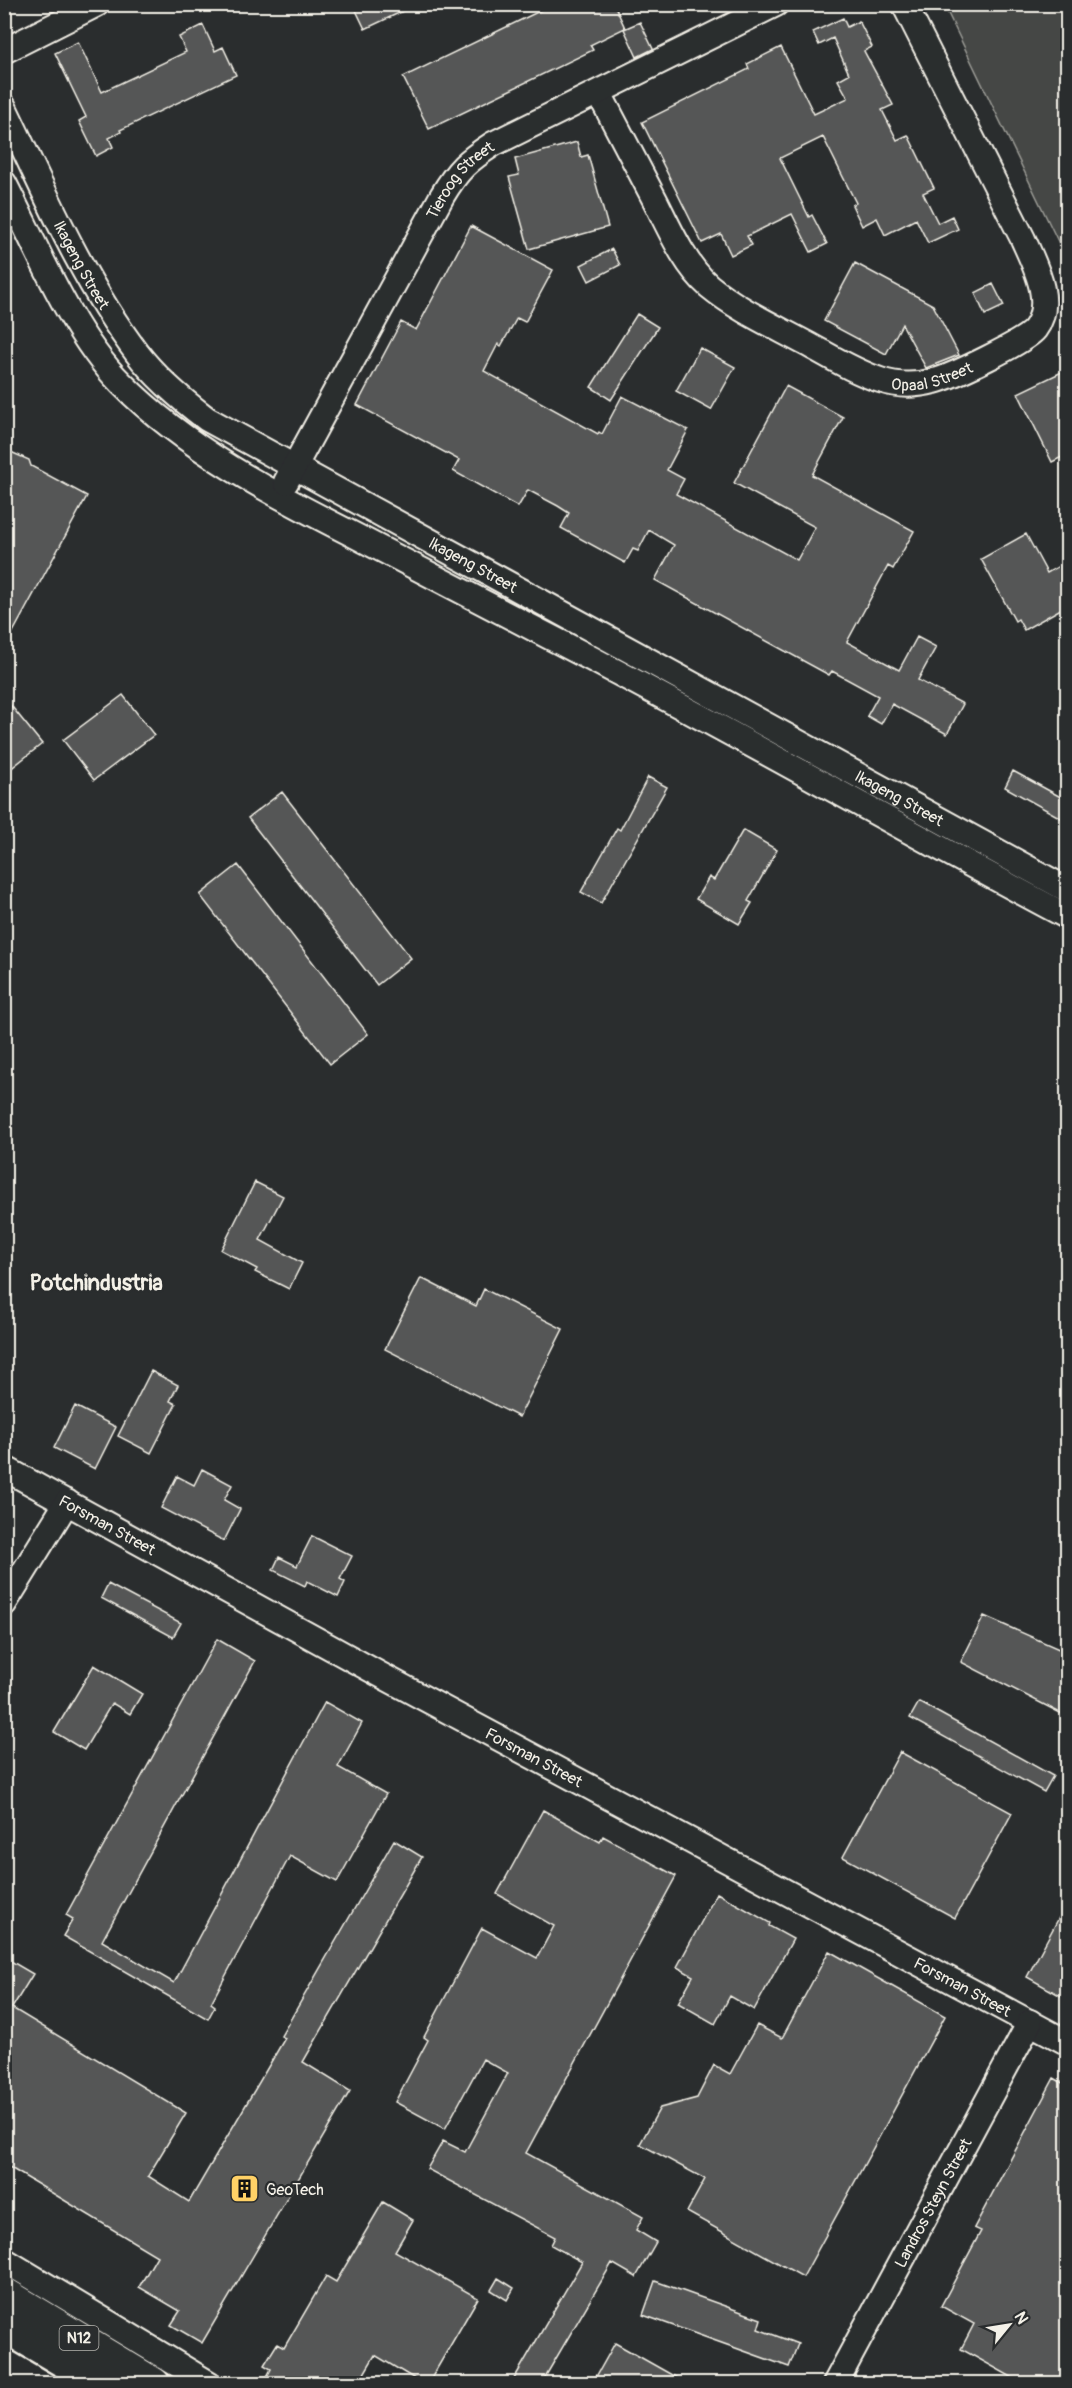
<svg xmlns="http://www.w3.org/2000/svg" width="1072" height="2388" font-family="Pangolin,sans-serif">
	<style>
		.green { fill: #444645; stroke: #9c9c96; stroke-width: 1.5 }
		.building { fill: #555756; stroke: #f4f1e8; stroke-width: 1.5 }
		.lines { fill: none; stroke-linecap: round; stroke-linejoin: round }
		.minor-casing { stroke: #f4f1e8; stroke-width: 28 }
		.highway-casing { stroke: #f4f1e8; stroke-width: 38 }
		.minor { stroke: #2a2d2e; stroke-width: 24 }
		.highway { stroke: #2a2d2e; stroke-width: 33 }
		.labels { text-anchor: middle; stroke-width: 4.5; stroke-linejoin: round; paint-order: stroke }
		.shield { fill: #2a2d2e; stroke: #b7b6b0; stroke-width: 1.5 }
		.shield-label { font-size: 15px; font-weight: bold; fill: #f4f1e8 }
		.street-label { font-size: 16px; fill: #f4f1e8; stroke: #2a2d2e }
		.poi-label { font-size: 16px; fill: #f4f1e8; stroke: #2a2d2e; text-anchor: start }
		.district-label { font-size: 22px; font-weight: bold; fill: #f4f1e8; stroke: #2a2d2e }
	</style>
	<rect width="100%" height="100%" fill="#2a2d2e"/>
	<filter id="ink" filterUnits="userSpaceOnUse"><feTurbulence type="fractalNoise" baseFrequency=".0167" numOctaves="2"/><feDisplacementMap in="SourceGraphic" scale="12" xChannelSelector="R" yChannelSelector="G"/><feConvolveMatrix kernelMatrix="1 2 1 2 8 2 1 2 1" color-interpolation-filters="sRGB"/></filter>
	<g filter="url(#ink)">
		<!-- green -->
		<path class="green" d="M944 5H1067V260Z"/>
		<!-- building -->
		<path class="building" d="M353 4H418L365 29Z
			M554 4H614L625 28 590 45 593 50 429 129 403 77Z
			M843 18 847 27 859 21 872 47 864 51 893 105 882 110 897 140 908 135 934 188 923 193 938 223 952 216 958 229 928 243 916 219 885 235 877 218 862 226 852 205 856 203 823 137 780 158 809 217 812 215 827 244 811 252 792 214 747 236 752 245 731 255 721 234 702 243 642 122 749 69 747 64 781 47 814 114 848 98 838 80 849 74 833 38 819 45 813 32Z
			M640 22 653 49 637 57 624 29Z
			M203 25 215 51 223 47 236 75 120 130 121 132 109 138 113 147 96 156 79 121 86 117 55 53 78 42 102 92 186 52 179 37Z
			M577 142 581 157 588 155 608 227 529 249 509 177 519 175 515 159Z
			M471 226 553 270 525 322 517 318 501 346 498 344 484 371 598 434 599 432 602 434 622 396 688 430 667 470 684 479 676 494 797 560 815 527 734 483 786 386 843 417 812 475 914 531 893 569 888 566 847 642 899 670 917 637 936 647 918 680 963 704 947 734 892 704 881 724 867 716 878 696 832 671 829 675 655 580 674 545 649 530 638 551 633 549 625 563 561 528 569 513 558 506 528 490 518 507 453 471 459 460 357 405 401 322 416 330Z
			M612 249 620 265 589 281 581 265Z
			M855 263 933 305 959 355 926 368 902 324 886 354 824 321Z
			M993 284 1004 306 985 315 975 293Z
			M637 314 658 327 611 400 591 387Z
			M700 348 735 367 711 410 676 391Z
			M1068 369V454L1052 462 1018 393Z
			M4 449 29 460 31 466 87 496 12 634 4 619Z
			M1026 534 1047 573 1068 561V605L1024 630 1018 619 1015 621 981 559Z
			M123 695 154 735 94 780 63 740Z
			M4 697 42 744 4 774Z
			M1013 771 1068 801V822L1005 787Z
			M648 777 667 787 601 903 581 892 617 828 620 830Z
			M282 792 411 958 377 985 248 818Z
			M743 830 777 850 748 901 752 903 739 924 696 899 709 877 714 880Z
			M238 865 368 1034 330 1064 200 895Z
			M255 1182 283 1196 260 1240 302 1263 289 1289 255 1272 257 1269 221 1250Z
			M421 1278 476 1306 484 1289 563 1329 519 1417 385 1349Z
			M151 1371 178 1385 170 1401 176 1404 151 1453 118 1436Z
			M75 1406 116 1427 95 1469 54 1448Z
			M202 1469 232 1485 224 1500 240 1509 224 1541 161 1508 177 1476 194 1485Z
			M312 1536 352 1556 340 1579 345 1582 338 1597 307 1581 305 1586 273 1570 279 1557 297 1566Z
			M108 1584 181 1623 173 1637 101 1598Z
			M984 1616 1068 1653V1717L961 1662Z
			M217 1639 255 1661 102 1941 174 1983 325 1702 362 1723 338 1767 386 1794 337 1882 290 1856 211 2003 215 2006 208 2019 63 1936 73 1919 66 1915Z
			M94 1665 142 1694 130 1714 112 1703 84 1750 54 1732Z
			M919 1702 1053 1776 1044 1792 910 1718Z
			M900 1752 1012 1813 955 1918 843 1857Z
			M543 1810 600 1842 603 1836 676 1876 526 2153 643 2217 636 2230 656 2242 636 2277 612 2263 541 2384H511L582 2262 551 2245 555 2237 427 2169 443 2141 465 2152 508 2073 483 2059 445 2129 395 2102 428 2040 424 2037 482 1928 537 1958 554 1926 497 1894Z
			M394 1840 422 1857 303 2062 350 2091 202 2343 171 2325 180 2311 139 2287 157 2256 4 2164V1957L33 1974 12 2008 186 2113 148 2176 189 2202 285 2038 281 2036Z
			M717 1893 770 1923 769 1926 793 1939 754 2010 730 1996 715 2024 678 2003 693 1976 677 1967Z
			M1068 1901V1985L1061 1996 1027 1977Z
			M829 1951 945 2016 803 2277 687 2212 705 2179 640 2144 660 2108 697 2098 714 2065 730 2074 757 2025 782 2038Z
			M1054 2078 1068 2086V2384H1024L961 2349 974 2324 941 2306 981 2231 974 2228Z
			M383 2202 413 2220 395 2251 478 2298 428 2384H423L375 2355 358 2384H263L271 2369 264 2365 277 2344 284 2348 326 2276 336 2282Z
			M498 2278 514 2288 507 2300 491 2290Z
			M655 2281 761 2319 758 2329 798 2344 789 2367 643 2315Z
			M615 2343 688 2384H592Z"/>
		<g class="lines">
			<defs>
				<g id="minor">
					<path d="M4 51 97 4"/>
					<path id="s1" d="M599 93C618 129 637 165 656 202 670 230 685 265 709 286 738 310 774 326 807 344 831 357 855 372 880 380 898 386 916 386 934 381 951 377 1025 342 1035 329 1055 302 1034 264 1023 239L904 4"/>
					<path id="s2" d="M4 107C44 190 81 279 137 353 156 378 182 400 207 419L1068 890"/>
					<path d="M4 183C37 247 71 333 121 383 185 448 273 494 354 535 418 569 483 602 548 636 723 726 894 825 1068 917"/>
					<path id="s3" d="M286 482 442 196C458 169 467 161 493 144L776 4"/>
					<path id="s4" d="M4 1468 379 1674 1068 2043"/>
					<path d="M4 1604 67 1502"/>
					<path d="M4 2260 210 2384"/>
					<path id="s5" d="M835 2384 1030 2022"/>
				</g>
				<path id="highway" d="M4 2294 153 2384
					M4 2325 104 2384"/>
			</defs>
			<!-- minor casing -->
			<use href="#minor" class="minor-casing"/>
			<!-- highway casing -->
			<use href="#highway" class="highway-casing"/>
			<!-- minor -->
			<use href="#minor" class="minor"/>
			<!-- highway -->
			<use href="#highway" class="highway"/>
		</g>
	</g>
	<!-- icons -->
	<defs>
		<symbol id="building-square" viewBox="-11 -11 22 22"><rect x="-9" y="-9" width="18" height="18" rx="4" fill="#ffd166" stroke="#2a2d2e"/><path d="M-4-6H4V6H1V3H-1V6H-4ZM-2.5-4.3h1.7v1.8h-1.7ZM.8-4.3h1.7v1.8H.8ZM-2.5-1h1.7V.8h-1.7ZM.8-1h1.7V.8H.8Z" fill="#111"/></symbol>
	</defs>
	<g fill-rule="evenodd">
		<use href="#building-square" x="228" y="2172" width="33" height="33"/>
	</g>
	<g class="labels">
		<!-- shield labels -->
		<rect class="shield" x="59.5" y="2326" width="39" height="24" rx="4.5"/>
		<g class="shield-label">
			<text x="79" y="2343">N12</text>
		</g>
		<!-- street labels -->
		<g class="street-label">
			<text dy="6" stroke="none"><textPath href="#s3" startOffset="350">Tieroog Street</textPath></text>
			<text dy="6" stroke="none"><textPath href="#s2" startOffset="176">Ikageng Street</textPath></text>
			<text dy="6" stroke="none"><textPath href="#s1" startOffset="472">Opaal Street</textPath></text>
			<text dy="6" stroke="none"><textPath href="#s2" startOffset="680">Ikageng Street</textPath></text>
			<text dy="6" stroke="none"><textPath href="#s2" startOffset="1166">Ikageng Street</textPath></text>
			<text dy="6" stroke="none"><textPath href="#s4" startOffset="118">Forsman Street</textPath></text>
			<text dy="6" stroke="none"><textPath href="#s4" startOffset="604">Forsman Street</textPath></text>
			<text dy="6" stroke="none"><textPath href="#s4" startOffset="1090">Forsman Street</textPath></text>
			<text dy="6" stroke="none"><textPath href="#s5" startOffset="206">Landros Steyn Street</textPath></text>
		</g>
		<!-- poi labels -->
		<g class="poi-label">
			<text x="266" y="2195">GeoTech</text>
		</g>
		<!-- district labels -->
		<g class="district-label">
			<text x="96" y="1290">Potchindustria</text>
		</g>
	</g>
	<!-- margin -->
	<rect width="1072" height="2388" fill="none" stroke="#2a2d2e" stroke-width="24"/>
	<rect x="12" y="12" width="1048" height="2364" fill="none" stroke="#f4f1e8" stroke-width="2" filter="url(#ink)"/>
	<!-- north arrow -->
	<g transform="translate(1009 2325) rotate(60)" stroke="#2a2d2e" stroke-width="4.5" paint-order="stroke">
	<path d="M0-4.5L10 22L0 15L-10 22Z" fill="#f4f1e8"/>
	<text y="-9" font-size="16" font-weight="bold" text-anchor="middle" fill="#f4f1e8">N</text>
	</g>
</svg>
